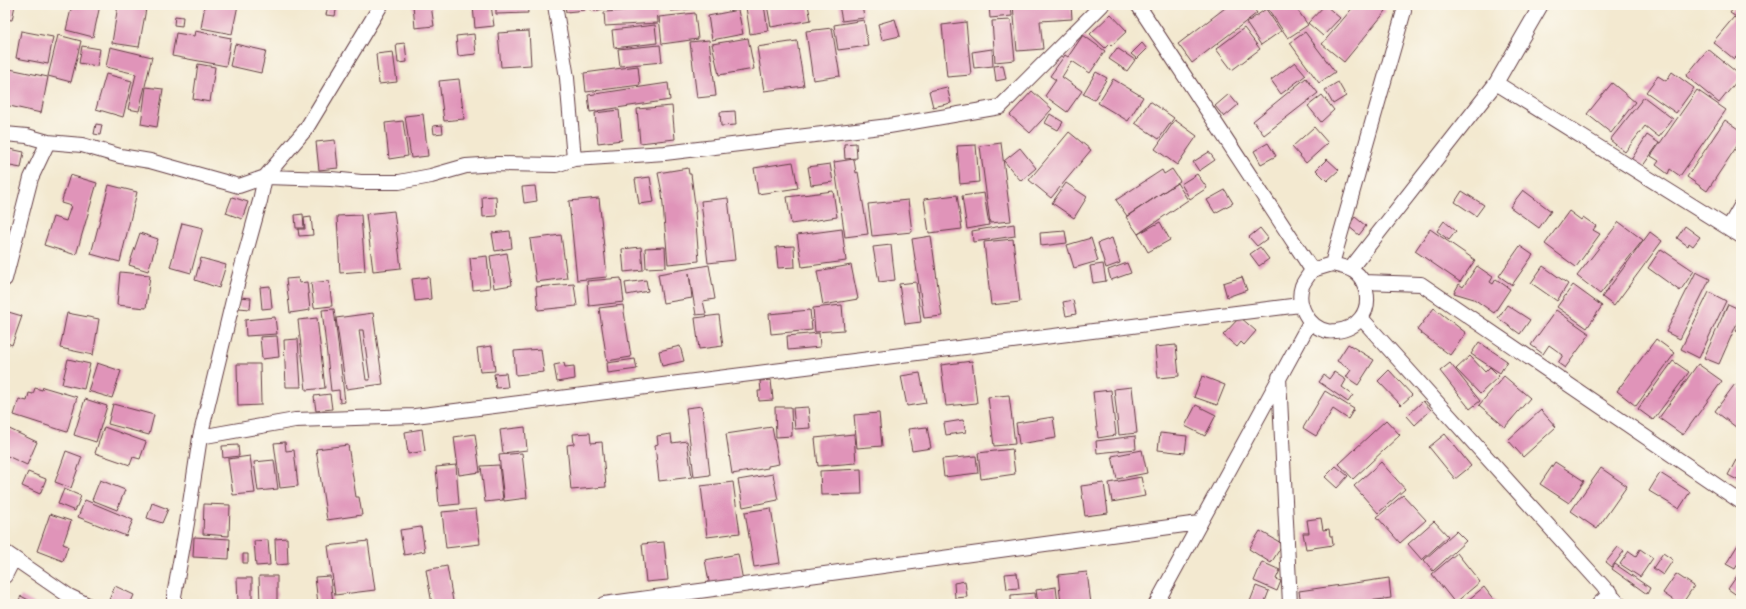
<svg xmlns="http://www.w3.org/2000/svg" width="1746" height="609" font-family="Dekko,sans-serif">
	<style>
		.building { fill: #e094b9; fill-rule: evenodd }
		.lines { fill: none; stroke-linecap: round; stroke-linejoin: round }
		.minor-casing { stroke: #633d44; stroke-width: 16 }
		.minor { stroke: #fff; stroke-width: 14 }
	</style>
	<rect width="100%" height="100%" fill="#fbf7ec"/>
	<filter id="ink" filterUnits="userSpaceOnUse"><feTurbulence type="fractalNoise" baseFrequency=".025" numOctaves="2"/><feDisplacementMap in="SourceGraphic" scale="8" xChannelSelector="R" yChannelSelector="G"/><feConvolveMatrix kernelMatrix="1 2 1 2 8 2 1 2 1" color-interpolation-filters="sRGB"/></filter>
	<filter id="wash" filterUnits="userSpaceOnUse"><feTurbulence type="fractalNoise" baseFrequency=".012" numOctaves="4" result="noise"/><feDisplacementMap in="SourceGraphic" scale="16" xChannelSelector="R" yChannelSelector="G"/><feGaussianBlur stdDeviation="0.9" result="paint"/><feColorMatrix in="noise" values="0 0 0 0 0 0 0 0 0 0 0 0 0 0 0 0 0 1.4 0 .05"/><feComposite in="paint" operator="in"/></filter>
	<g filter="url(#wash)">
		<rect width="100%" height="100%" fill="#f3e9d0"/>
		<g id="blocks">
			<!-- building -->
			<path class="building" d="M5 5H15L12 20 5 19Z
				M72 5H100L93 37 66 30Z
				M118 5 146 9 139 47 112 43Z
				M205 5H238L232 34 201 28Z
				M328 5H337L335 16 326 15Z
				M413 5H431L434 26 415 28Z
				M480 5H491L494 26 475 28 473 6Z
				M496 5H527L528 13 496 14Z
				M565 5H584L585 10 566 12Z
				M590 5H607V8L591 12Z
				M632 5H657L658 23 605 26 604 12 633 10Z
				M670 5H707V7L671 11Z
				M756 5H764L768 31 750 34 746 7Z
				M767 5H808L811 20 771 27Z
				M839 5H862L864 18 842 21Z
				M989 5H1011L1012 16 990 18Z
				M1013 5H1071L1072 19 1040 21 1043 49 1017 51Z
				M1229 5H1251L1257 13 1192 63 1178 44Z
				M1294 5 1308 25 1288 38 1266 6Z
				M1325 5 1340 18 1323 36 1308 23Z
				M1355 5H1379L1386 11 1344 62 1322 44Z
				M1736 5H1741V20L1730 13Z
				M1266 9 1281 31 1261 45 1246 23Z
				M738 10 743 34 712 40 708 16Z
				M695 13 698 39 662 44 659 17Z
				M1111 14 1127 31 1111 46 1109 44 1105 48 1090 34Z
				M175 16 183 17 182 26 174 25Z
				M1734 17 1741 23V52L1734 59 1713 42Z
				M895 19 900 36 882 40 878 24Z
				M864 20 868 46 838 50 834 25Z
				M1011 20 1015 60 995 62 992 21Z
				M966 22 971 75 947 77 942 25Z
				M655 25 657 43 614 48 612 30Z
				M832 28 840 76 813 80 806 31Z
				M1244 28 1260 49 1232 70 1216 49Z
				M21 31 53 37 48 64 16 58Z
				M195 31 231 38 226 66 172 56 176 33 194 36Z
				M529 31 531 65 501 67 498 33Z
				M1305 32 1335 72 1319 83 1290 43Z
				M474 34 476 54 458 56 456 36Z
				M58 35 81 41 71 82 48 76Z
				M1083 35 1105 51 1090 73 1072 61 1062 77 1082 91 1067 112 1045 96 1056 80 1050 76 1065 55 1068 57Z
				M748 38 754 69 719 75 712 44Z
				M709 40 716 96 697 98 690 42Z
				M797 41 804 86 764 91 757 47Z
				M405 43 407 62 398 63 396 44Z
				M1142 43 1147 49 1137 59 1131 54Z
				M235 44 266 51 261 73 230 66Z
				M660 45 662 62 620 66 618 49Z
				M82 46 100 49 97 66 79 63Z
				M110 47 152 57 139 111 128 109 136 74 106 67Z
				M1117 48 1135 60 1127 71 1109 59Z
				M992 49 993 66 974 68 972 52Z
				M1708 49 1741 76 1719 103 1686 76Z
				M393 52 397 82 379 84 376 54Z
				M1295 62 1306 75 1281 94 1271 80Z
				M198 64 215 67 210 102 193 99Z
				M1003 65 1006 79 996 81 994 66Z
				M638 66 640 85 586 92 584 73Z
				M5 68 48 77 41 113 5 105Z
				M1096 72 1107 78 1094 100 1083 94Z
				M1672 72 1694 88 1676 113 1646 92 1658 76 1666 81Z
				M106 74 132 81 123 117 96 109Z
				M1306 78 1318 93 1264 135 1253 121Z
				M459 79 464 119 444 121 439 81Z
				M1113 79 1143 97 1128 121 1098 103Z
				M1338 82 1346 96 1333 104 1325 90Z
				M668 83 670 100 590 112 588 95Z
				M1612 83 1635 102 1611 133 1587 114Z
				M146 87 163 89 157 127 141 124Z
				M947 87 951 103 933 107 929 91Z
				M1697 90 1726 110 1680 176 1670 169 1668 174 1656 165 1659 161 1651 156Z
				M1032 91 1052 109 1030 133 1010 115Z
				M1229 94 1238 105 1224 117 1215 106Z
				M1322 95 1334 110 1321 122 1308 106Z
				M1644 97 1673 119 1659 137 1645 126 1625 152 1610 140Z
				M1150 101 1174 118 1159 139 1135 123Z
				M672 106 675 139 640 143 637 109Z
				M619 110 622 140 598 143 595 113Z
				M735 111 736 125 721 126 720 112Z
				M423 114 428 156 411 158 405 116Z
				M1050 114 1063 122 1058 130 1045 123Z
				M1175 120 1197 136 1177 165 1155 149Z
				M1725 120 1741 131V140L1707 191 1687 177Z
				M403 121 408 156 389 159 385 123Z
				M96 124 102 125 100 135 94 134Z
				M442 125 443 133 434 134 433 126Z
				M1314 127 1328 143 1306 163 1292 147Z
				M1069 132 1091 150 1051 198 1029 180Z
				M1647 135 1659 143 1642 167 1631 160Z
				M335 140 338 168 319 170 316 142Z
				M856 143 857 158 845 159 844 144Z
				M1001 143 1011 221 990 223 980 146Z
				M1268 143 1276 156 1261 164 1254 151Z
				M976 145 979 182 960 184 957 146Z
				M5 148 24 152 21 168 5 165Z
				M1020 148 1036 168 1021 181 1004 161Z
				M1209 152 1215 160 1199 171 1193 162Z
				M854 159 856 173 858 172 868 234 845 237 834 162Z
				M1327 159 1339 170 1327 181 1316 170Z
				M793 162 798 188 758 194 754 168Z
				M830 164 833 182 811 185 808 167Z
				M688 168 689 174H691L696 212H695L699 261 668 264 662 193 658 173Z
				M1172 169 1180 181 1127 216 1116 200 1162 170 1164 174Z
				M1197 174 1207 188 1190 199 1181 184Z
				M70 175 97 183 76 255 44 245 53 217 66 221 71 206 61 203Z
				M650 177 654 202 639 204 635 179Z
				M1066 183 1087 197 1074 218 1052 203Z
				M1177 183 1188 200 1138 234 1126 217Z
				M109 185 137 192 120 262 91 254Z
				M535 186 537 201 524 203 522 187Z
				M1225 190 1233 203 1215 213 1207 200Z
				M1523 190 1551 211 1539 228 1510 207Z
				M833 191 837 217 791 224 787 197Z
				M1462 191 1484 205 1476 216 1455 202Z
				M984 193 989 225 967 229 962 196Z
				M957 195 962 229 929 233 924 199Z
				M496 196 497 216 483 217 482 197Z
				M232 197 248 202 242 219 226 213Z
				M599 198 607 277 577 280 569 201Z
				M728 198 735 260 708 263 701 201Z
				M908 200 912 232 872 236 868 204Z
				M394 211 401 268 373 271 366 214Z
				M1569 211 1581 220 1583 217 1596 226 1593 230 1600 234 1576 267 1545 244Z
				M303 214 304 228H296L295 215Z
				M361 215 365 271 340 273 337 216Z
				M311 217 313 235 299 236 298 229H305L304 218Z
				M1355 217 1366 226 1359 235 1348 226Z
				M1444 221 1456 231 1449 240 1437 231Z
				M1160 222 1170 240 1148 252 1138 234Z
				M1619 222 1643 240 1600 294 1577 276Z
				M182 223 203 228 191 273 170 267Z
				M1014 224 1015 236 973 242 972 231Z
				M1685 226 1700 237 1693 246 1689 243 1688 246 1677 238Z
				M1260 228 1268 238 1257 246 1249 237Z
				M842 229 846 261 802 267 797 235Z
				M1430 229 1475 260 1460 282 1415 251Z
				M510 231 512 248 495 251 492 233Z
				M1065 231 1067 243 1041 246 1040 233Z
				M1650 232 1662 241 1614 306 1602 297Z
				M140 233 158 239 148 271 129 265Z
				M561 235 567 278 536 282 530 239Z
				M931 236 942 316 924 318 912 239Z
				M1091 238 1098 261 1074 268 1067 245Z
				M1112 238 1120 263 1106 268 1098 243Z
				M1013 239 1020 302 991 305 984 242Z
				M891 245 895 280 879 282 873 247Z
				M794 246 795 267 778 268 776 247Z
				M1520 246 1533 255 1512 285 1499 276Z
				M641 247 643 270 624 272 622 249Z
				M665 247 666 267 646 268 645 248Z
				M1260 247 1269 259 1259 266 1250 254Z
				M1661 249 1694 271 1680 291 1648 268Z
				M507 253 512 285 494 288 490 256Z
				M487 256 490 288 473 290 470 258Z
				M201 258 226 265 219 288 195 280Z
				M1127 263 1131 273 1111 280 1108 270Z
				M1103 264 1106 281 1093 283 1090 266Z
				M709 265 715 299 703 301 706 314 696 315 689 273 692 298 663 303 658 274Z
				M851 265 858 299 823 305 817 271Z
				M1477 266 1493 277 1490 282 1493 284 1496 279 1510 289 1494 313 1474 299 1454 293 1459 284 1463 287Z
				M1543 266 1568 284 1557 301 1531 283Z
				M120 272 150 275 146 308 117 305Z
				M1696 272 1710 279 1680 339 1666 332Z
				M429 277 431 299 415 301 412 279Z
				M1242 277 1247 290 1227 297 1223 283Z
				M298 278 299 283 307 282 310 310 290 313 286 279Z
				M621 278 624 302 589 306 587 281Z
				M646 280 648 291 627 295 625 283Z
				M329 281 332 306 314 308 311 283Z
				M916 282 921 322 905 324 899 284Z
				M574 284 577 306 538 310 536 287Z
				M1573 285 1602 306 1587 328 1557 307Z
				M270 286 272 308 262 309 260 287Z
				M1709 292 1726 301 1699 358 1681 349Z
				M239 297 251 298 250 309 239 308Z
				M1073 300 1076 314 1066 316 1063 302Z
				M1728 304 1741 310V314L1719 364 1704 358Z
				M623 305 631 357 607 361 599 308Z
				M842 305 844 330 815 332 813 308Z
				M1507 305 1530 320 1520 334 1498 318Z
				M1434 308 1466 333 1450 355 1417 330Z
				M334 309 345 402 340 403 339 390 331 391 322 310Z
				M810 310 812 330 771 334 769 314Z
				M1556 310 1590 334 1565 368 1558 363 1563 355 1549 345 1543 354 1531 345Z
				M5 311 22 316 12 345 5 342Z
				M67 313 99 319 93 355 60 348Z
				M373 313 383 384 346 389 336 318ZM359 330H363L370 380H366Z
				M719 315 723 346 699 349 695 318Z
				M275 317 277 334 246 336 245 320Z
				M1240 317 1256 331 1244 345 1241 342 1237 347 1223 335Z
				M317 318 325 388 306 390 298 320Z
				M1741 321V333L1736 331Z
				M819 333 820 347 788 350 787 336Z
				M277 336 279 357 262 359 260 337Z
				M298 339 301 387H286L284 340Z
				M1656 339 1675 353 1636 406 1617 391Z
				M1479 342 1507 361 1500 373 1471 354Z
				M1348 344 1374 360 1358 385 1346 377 1351 370 1337 361Z
				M1176 345 1179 376 1158 378 1155 347Z
				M492 346 495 371 480 372 477 348Z
				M680 346 684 361 662 366 659 351Z
				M541 349 544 372 516 375 514 351Z
				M1470 356 1485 372 1490 367 1499 376 1480 394 1456 369Z
				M68 359 90 364 84 389 62 384Z
				M635 359 637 369 608 373 607 363Z
				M972 361 977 403 946 406 941 365Z
				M1673 361 1689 372 1653 420 1638 409Z
				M97 363 121 371 112 398 88 391Z
				M564 363 565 367 574 366 575 379 557 382 554 365Z
				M1450 363 1480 401 1470 409 1440 371Z
				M237 364H260L261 405 238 406Z
				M1698 364 1722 381 1683 435 1659 418Z
				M1389 370 1412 395 1401 405 1378 381Z
				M1334 372 1346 380 1342 387 1353 395 1348 402 1319 382 1324 375 1329 379Z
				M506 373 508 387 496 388 494 374Z
				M920 373 926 403 907 406 901 376Z
				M1202 376 1225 385 1217 405 1194 397Z
				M1504 376 1530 398 1505 427 1479 405Z
				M771 380 773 400 759 401 758 391H761L760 381Z
				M1735 384 1741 389V431L1715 411Z
				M43 387 77 397 67 432 14 415 19 399 27 401 29 393 33 394 35 388 42 390Z
				M1132 387 1137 433 1119 435 1114 389Z
				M1111 390 1116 435 1098 438 1093 392Z
				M1325 391 1354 409 1348 419 1333 409 1316 436 1303 428Z
				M330 394 332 409 316 411 314 396Z
				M1009 395 1015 444 994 446 988 397Z
				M85 399 107 406 96 442 74 435Z
				M1423 401 1431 410 1415 425 1407 416Z
				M113 404 154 415 149 435 108 424Z
				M1196 405 1216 415 1205 436 1185 426Z
				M702 406 710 475 694 477 686 408Z
				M775 407H791L792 436 776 437Z
				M808 407 810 428 795 429 793 408Z
				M1541 410 1556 427 1523 457 1508 440Z
				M879 413 882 446 857 448 854 415Z
				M1053 417 1056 438 1019 444 1016 423Z
				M963 420 966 432 946 435 944 423Z
				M1386 420 1400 435 1353 479 1339 464Z
				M5 427 37 442 27 465 5 455Z
				M104 427 146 442 140 459 133 457 130 465 95 453Z
				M525 427 527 450 503 453 500 430Z
				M772 427 779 464 768 466V468L732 474 726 434Z
				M927 427 931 448 912 451 908 429Z
				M422 429 425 451 408 454 405 432Z
				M590 433 591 443 602 442 606 487 571 490 567 445 574 444 573 434Z
				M1160 433 1187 436 1185 453 1158 450Z
				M475 434 480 472 459 475 454 437Z
				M671 434 672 443 687 441 692 477 659 481 655 445 658 444 657 436Z
				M854 434 856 463 818 466 815 438Z
				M1445 434 1471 466 1455 479 1429 447Z
				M1135 436 1136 449 1097 453 1096 441Z
				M285 442 286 451 294 450 298 486 280 488 274 443Z
				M238 445 239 456 223 458 222 446Z
				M348 445 356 497H359L362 515 327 520 316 449Z
				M1012 449 1015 474 981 479 978 453Z
				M1142 450 1147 473 1117 479 1112 456Z
				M66 451 82 457 71 488 55 482Z
				M522 453 527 498 504 501 499 455Z
				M250 456 255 493 233 495 228 459Z
				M976 456 978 473 944 477 942 459Z
				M274 460 278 489 258 491 254 462Z
				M1736 460 1741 463V482L1728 475Z
				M1381 462 1405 489 1378 513 1354 486Z
				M1555 462 1584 481 1569 503 1540 484Z
				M456 465 459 504 439 506 436 467Z
				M499 465 503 500 485 502 481 466Z
				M1336 466 1348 476 1337 488 1325 477Z
				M1601 468 1627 486 1597 529 1571 511Z
				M861 469 862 494 821 495 820 471Z
				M28 472 46 479 40 494 22 486Z
				M1660 473 1690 492 1679 509 1649 491Z
				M773 474 778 500 743 507 738 480Z
				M1141 477 1145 496 1112 502 1109 483Z
				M100 480 125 490 117 510 92 500Z
				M733 482 740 533 707 537 701 486Z
				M1104 483 1108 513 1085 516 1081 486Z
				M64 489 81 496 75 511 58 504Z
				M1403 495 1426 520 1400 543 1377 517Z
				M85 500 133 520 126 536 78 517Z
				M152 503 168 509 162 523 147 518Z
				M204 504 230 505 229 536 203 534Z
				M771 508 780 563 754 567 745 512Z
				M476 509 480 544 446 548 442 512Z
				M50 514 71 521 63 544 68 546 63 561 37 551Z
				M1321 518 1323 530 1329 529 1330 536H1332L1333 545 1306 549 1303 533H1309L1307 520Z
				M1434 521 1448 536 1422 560 1408 544Z
				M421 527 425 551 404 555 400 530Z
				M1260 531 1283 544 1271 563 1249 549Z
				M1456 531 1466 541 1433 571 1424 560Z
				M194 537 230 539 229 559 193 557Z
				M287 538 288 564 276 565 275 539Z
				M268 540 270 565 256 566 254 541Z
				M368 541 375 590 335 595 328 546Z
				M664 542 668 580 646 582 642 544Z
				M1739 543 1741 544V559L1735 569 1726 564Z
				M1618 547 1624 551 1612 567 1606 562Z
				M1640 549 1653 558 1640 577 1620 564 1629 551 1636 556Z
				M1457 553 1480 582 1455 603 1432 574Z
				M1663 553 1673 560 1663 575 1653 568Z
				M243 554H248V563H243Z
				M738 554 743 581 710 587 705 560Z
				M1262 562 1280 570 1276 579 1281 581 1277 591 1254 581Z
				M1615 564 1650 588 1647 594 1612 569Z
				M447 566 453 601 445 604H432L426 570Z
				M1741 570V598L1728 589Z
				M1087 572 1091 604H1061L1058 575Z
				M1017 573 1019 588 1007 589 1005 574Z
				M1676 574 1694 586 1682 604H1679L1663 593Z
				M259 576H277V604H260Z
				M330 576 333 604H318L315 577Z
				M237 578H252V604H238Z
				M1389 578 1391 598 1347 604H1301L1299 591Z
				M965 581 967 597 955 598 954 583Z
				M115 586 134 595 130 604H116L109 600Z
				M1256 586 1269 591 1264 604H1249Z
				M1056 587 1058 604H1038L1036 590Z
				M1484 587 1497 604H1463Z
				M1035 593 1036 604H1011V595Z
				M21 596 36 604H17Z"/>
		</g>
	</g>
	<g filter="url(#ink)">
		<use href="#blocks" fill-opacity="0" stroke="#633d44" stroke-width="1"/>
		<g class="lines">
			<defs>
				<path id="minor" d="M555 5 567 78 574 159
					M1138 5 1312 270
					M1496 83 1741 236
					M5 134 27 136 48 142 82 145 120 156 150 161 239 186 265 177 306 129 381 5
					M1729 227 1741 206
					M1332 264 1404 11
					M1332 264C1350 268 1362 271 1366 291 1371 312 1357 329 1336 331 1333 331 1329 332 1327 331 1308 327 1296 304 1302 286 1304 281 1309 275 1312 270Z
					M1351 268 1496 83 1541 5
					M5 279 31 178 48 142
					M1364 282 1421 284 1741 502
					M1362 319 1619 604
					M1279 377 1290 604
					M200 437 295 420 415 416 1300 305
					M5 552 69 596 86 604
					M5 576 14 558
					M174 604V596L187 523 200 437 236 288 260 201 265 177 331 179 361 182H399L431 176 466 166 497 164 556 165 574 159 665 153 889 126 1000 107 1102 5
					M604 604 1199 523
					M1156 604 1310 322
					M1599 604 1611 593"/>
			</defs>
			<!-- minor casing -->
			<use href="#minor" class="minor-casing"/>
			<!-- minor -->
			<use href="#minor" class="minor"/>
		</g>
	</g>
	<!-- margin -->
	<rect width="1746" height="609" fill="none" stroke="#fbf7ec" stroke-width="20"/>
</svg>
